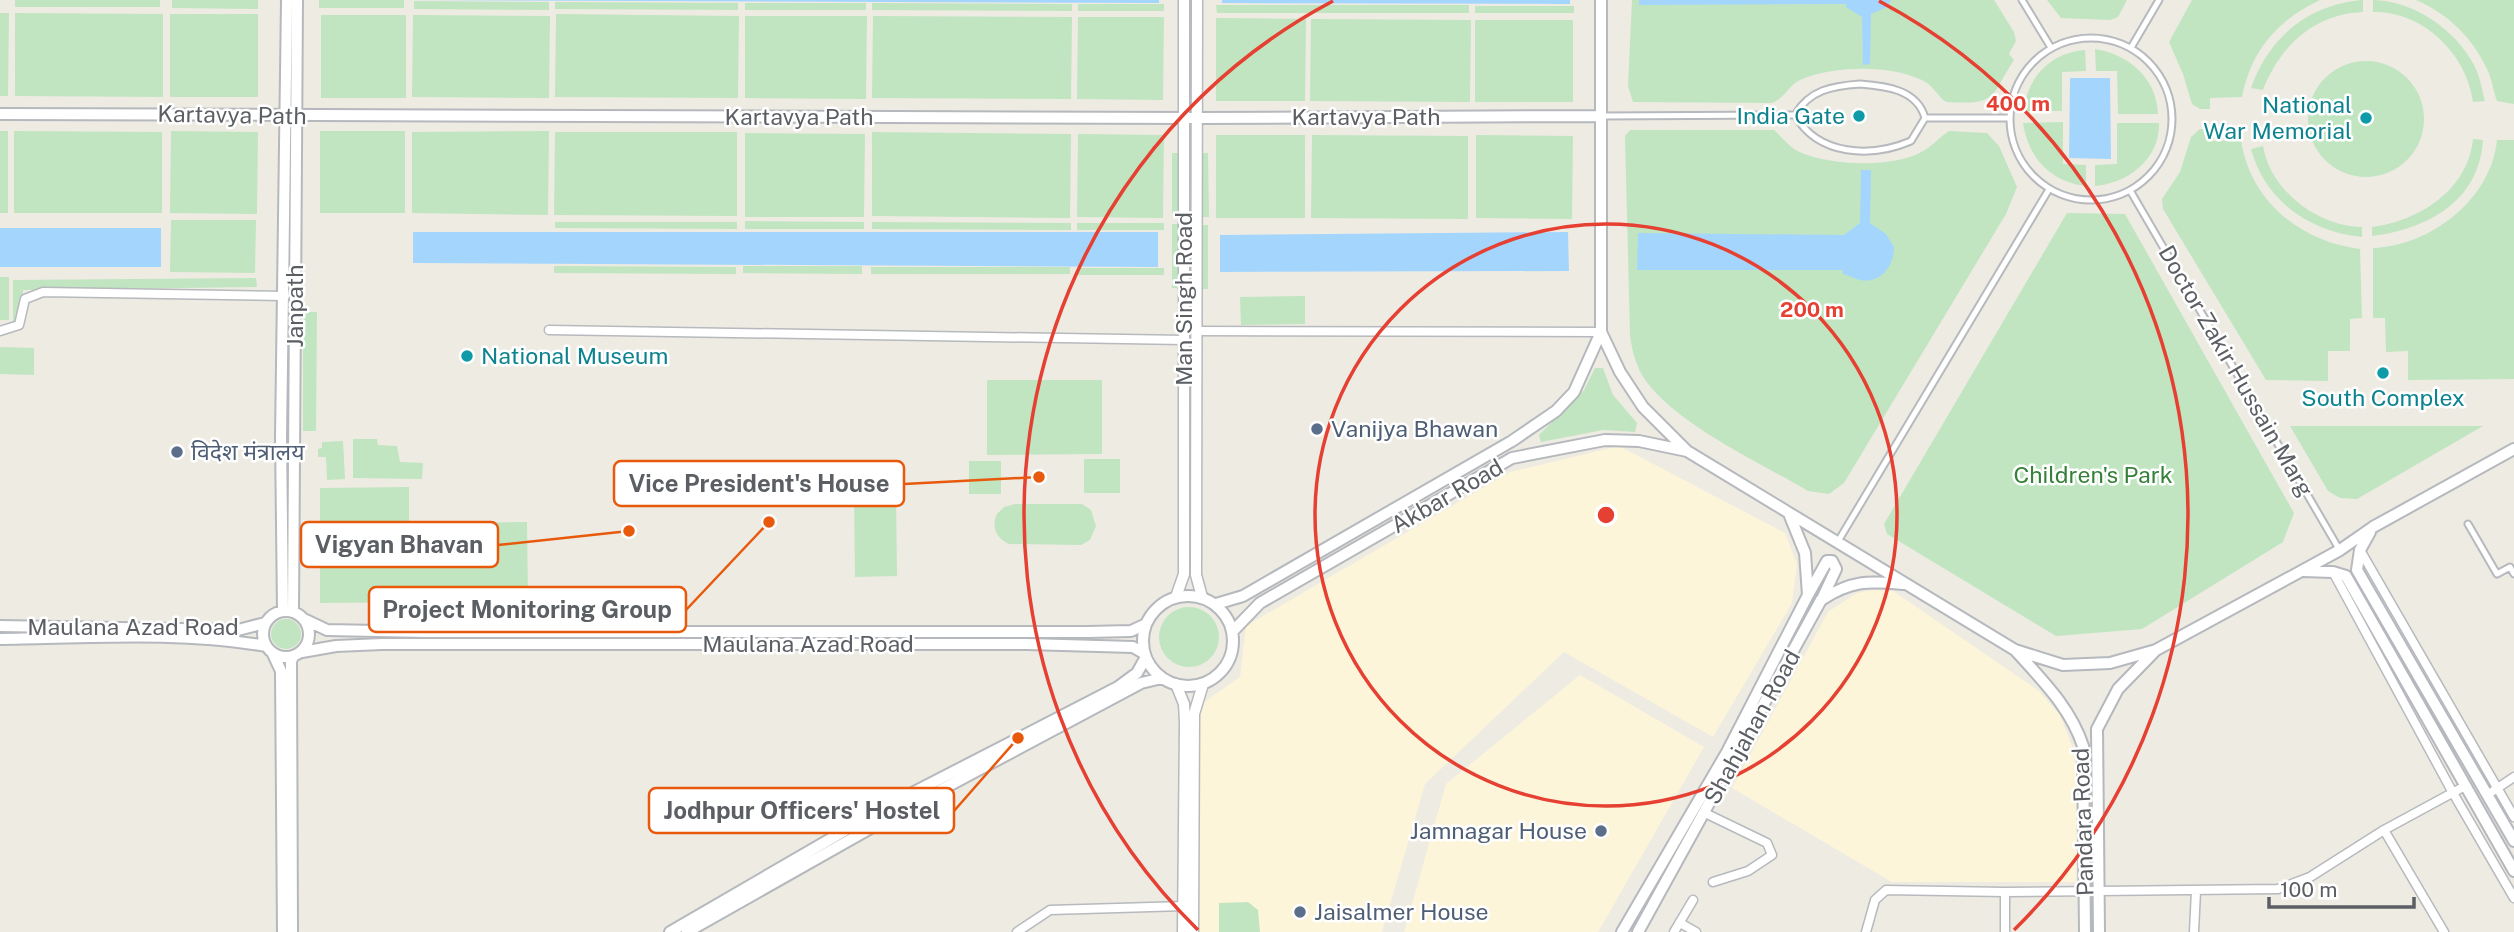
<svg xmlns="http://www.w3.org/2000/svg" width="2514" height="932" font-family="'Public Sans','Noto Sans Devanagari',sans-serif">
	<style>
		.commercial { fill: #fdf5d9 }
		.green { fill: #c0e5c0 }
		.water { fill: #a4d6fd }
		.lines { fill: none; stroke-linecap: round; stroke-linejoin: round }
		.pedestrian-casing { stroke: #b6b9bd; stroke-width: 9 }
		.minor-casing { stroke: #b6b9bd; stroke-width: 11 }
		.tertiary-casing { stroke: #b6b9bd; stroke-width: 13 }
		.secondary-casing { stroke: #b5b8bd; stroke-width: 14 }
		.pedestrian { stroke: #fff; stroke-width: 5 }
		.minor { stroke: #fff; stroke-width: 8 }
		.tertiary { stroke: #fff; stroke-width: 10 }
		.secondary { stroke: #fff; stroke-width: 10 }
		.ring { fill: none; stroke: #e54032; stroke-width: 3.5 }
		.culture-dot { fill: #0f9aa8; stroke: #fff; stroke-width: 2.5 }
		.service-dot { fill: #5c6f8a; stroke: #fff; stroke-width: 2.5 }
		.labels { text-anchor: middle; stroke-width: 5; stroke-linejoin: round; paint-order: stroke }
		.culture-label { font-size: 23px; fill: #0d838f; stroke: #fff; text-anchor: end }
		.street-label { font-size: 23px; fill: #5b5f64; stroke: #fff }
		.service-label { font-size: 23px; fill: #4e5e75; stroke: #fff; text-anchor: start }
		.park-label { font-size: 23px; fill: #368139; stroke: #fff }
		.centre { fill: #e54032; stroke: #fff; stroke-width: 3.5 }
		.ring-label { font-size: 21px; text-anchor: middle; font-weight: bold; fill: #e54032; stroke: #fff; stroke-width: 5; stroke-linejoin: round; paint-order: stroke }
		.leader { fill: none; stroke: #e8590c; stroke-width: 2.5 }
		.callout-dot { fill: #e8590c; stroke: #fff; stroke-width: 2.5 }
		.callout { fill: #fff; stroke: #e8590c; stroke-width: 2.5 }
		.callout-label { font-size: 24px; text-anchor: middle; font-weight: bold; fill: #5b5f64 }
	</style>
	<rect width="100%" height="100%" fill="#eeebe3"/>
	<!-- commercial -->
	<path class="commercial" d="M1619 446 1785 533 1797 564 1792 603 1713 737 1564 652 1425 784 1382 932H1199L1200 705 1240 677 1246 626 1510 472Z
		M1875 590 1893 591 2039 691 2060 715 2073 749 2077 780 2076 882H1892L1732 788 1828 612 1857 593Z
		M1580 675 1704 747 1598 932H1404L1446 784Z"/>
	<!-- green -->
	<path class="green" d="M15 0H160V7H15Z
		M172 0H258V9L172 8Z
		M319 0H404V8H319Z
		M1632 0H1994L2014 32 2016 41 2009 54 2014 60C1989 98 1999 105 1946 102 1939 97 1934 88 1927 83 1897 64 1832 65 1800 80 1788 86 1785 98 1772 103L1633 102 1628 86Z
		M2047 0H2127L2118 17 2110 20 2061 18Z
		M2192 0H2320C2277 20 2251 51 2242 97L2210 98V109H2200L2192 104 2183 74 2169 42Z
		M2363 0V12C2314 14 2280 46 2263 90L2251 88C2269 37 2309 4 2363 0Z
		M2373 0C2414 1 2455 29 2474 65 2480 76 2482 90 2485 101L2473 102C2467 54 2423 11 2373 12Z
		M2416 0H2514V104L2497 101C2493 90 2492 79 2487 69 2473 38 2447 13 2416 0Z
		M414 1 549 2V10L414 9Z
		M555 2 738 3V10L555 9Z
		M745 3H866V10H745Z
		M872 3 1072 4V11L872 10Z
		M1078 4H1164V11H1078Z
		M1216 5H1469V13H1217Z
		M1475 6H1574V13H1475Z
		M0 13H9L8 96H0Z
		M15 13 163 14V97L15 96Z
		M170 14H258V97H170Z
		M556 14 739 16 738 98 555 97Z
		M321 15H406V98H321Z
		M413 15 550 16 549 98 412 97Z
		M745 16H867L866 99 745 98Z
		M873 16 1072 17 1071 99 872 98Z
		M1078 17H1164L1163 100 1077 99Z
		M1216 18 1306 19 1305 101H1216Z
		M1311 19 1471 20 1470 102 1310 101Z
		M1475 20H1573V102H1475Z
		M2095 49C2128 54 2157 78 2158 114H2118L2117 71H2096Z
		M2085 50 2086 71 2062 72V111H2023C2028 77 2050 53 2085 50Z
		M2308 119a58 58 0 1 1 116 0a58 58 0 1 1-116 0Z
		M2063 122V164L2086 165V186C2050 182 2028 157 2023 123Z
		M2117 123H2159C2160 159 2128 183 2095 186V165L2117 164Z
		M2200 129H2210L2211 141 2241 140C2250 201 2301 242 2360 249L2362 318 2350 319V351H2328V381L2266 380 2163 209 2162 199 2180 172 2191 137Z
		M1630 130H1774C1780 135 1787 144 1794 149 1822 166 1894 169 1923 151 1933 146 1939 137 1949 131L1987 133 1999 146 2017 187 2006 214 1844 483 1829 494 1808 491C1759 462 1679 426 1646 381 1636 367 1632 351 1630 335L1625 136Z
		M0 131H8V213H0Z
		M14 131 162 132V213H14Z
		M171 131 258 132 257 214 170 213Z
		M320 131H405V213H320Z
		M549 131 548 215 412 213V132Z
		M555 132H737V216L554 215Z
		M872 132 1071 134 1070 218 872 216Z
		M745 133 865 134 864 217H745Z
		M1078 134 1164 135 1163 218 1077 217Z
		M1216 135H1305V218H1216Z
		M1312 135 1468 136V219L1311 218Z
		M1476 135 1573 136 1572 219 1476 218Z
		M2473 139 2483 140C2479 202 2427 229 2372 236V227C2419 221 2468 190 2473 139Z
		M2497 140H2514V379L2408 380V351L2386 352 2385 318H2373V248C2430 246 2491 200 2497 140Z
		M2263 146C2270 190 2317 226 2362 227V237C2310 232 2265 201 2251 149Z
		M1172 153H1178L1179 217H1172Z
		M1202 153H1208L1209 217H1202Z
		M2067 213 2125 214 2294 513 2283 542 2142 629 2056 636 1887 534 1884 524Z
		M171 220H256L255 273 170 272Z
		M745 221 864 222V229H745Z
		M555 222H737V229L555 228Z
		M872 222 1071 223V230L872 229Z
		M1077 223H1164V230H1077Z
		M1172 224H1179V288H1172Z
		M1201 225H1208V289H1201Z
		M554 266 736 267V274L554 273Z
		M743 266H862V274L743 273Z
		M871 267H1070V274H871Z
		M1077 268H1164V275H1077Z
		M0 277H9V320H0Z
		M256 278 257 287 23 290V322H13V280Z
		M1305 296V324L1241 325 1240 297Z
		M303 312H317L316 431H303Z
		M0 347 34 348V375L0 374Z
		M1595 368H1603L1613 395 1637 423 1635 432 1603 430 1541 442 1539 435 1584 390Z
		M1102 380V454L987 455V380Z
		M2290 426H2483L2357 499 2340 498 2328 491Z
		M353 439H377L378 445 397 446 400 462 423 463 422 479 353 478Z
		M343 441 345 479 327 480 326 457H318V449L322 448V442Z
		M1084 459H1120V493H1084Z
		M969 461H1001V494H969Z
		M409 487V523L527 522 528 601 320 603V488Z
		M854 493H896L897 576 855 577Z
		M1082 504 1091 510 1096 526 1090 540 1081 545 1009 544C996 538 991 527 997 514L1004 507 1015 504Z
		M1159 637a30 30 0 1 1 60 0a30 30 0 1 1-60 0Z
		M271 634a15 15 0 1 1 30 0a15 15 0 1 1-30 0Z
		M1248 902 1258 910 1260 932H1219V903Z"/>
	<!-- water -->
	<path class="water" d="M414 0H1159V3Z
		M1222 0H1570V4L1222 3Z
		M1639 0H1891L1887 7 1871 14 1870 64 1863 65 1862 17 1846 7V4L1639 5Z
		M2070 78H2110L2111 159 2069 158Z
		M1861 170H1871L1870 223 1886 234 1894 247C1894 266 1881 284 1860 280 1854 279 1849 275 1843 274L1842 270H1637L1638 233 1844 235 1860 223Z
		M0 228H161V267H0Z
		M413 232H1158V267L413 263Z
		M1568 232 1569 271 1220 272V235Z"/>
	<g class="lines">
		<defs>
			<path id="pedestrian" d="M2022 0 2050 46
				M2010 119a81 81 0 1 1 162 0a81 81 0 1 1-162 0Z
				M2132 46 2159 0
				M1860 84C1885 86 1917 89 1925 118L1911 141C1871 158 1818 156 1795 115 1809 90 1832 86 1860 84Z
				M1602 116 1795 115
				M1925 118H2009
				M2131 192 2339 549
				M2468 524 2497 574 2510 567 2514 574
				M1837 543 2048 191"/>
			<path id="minor" d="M549 330 1184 340
				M0 331 19 325 25 299 43 292 285 296
				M1197 331 1601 332
				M2360 550 2514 817
				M2333 572 2453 793 2514 898
				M2493 791 2514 777
				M1705 813 1767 843 1772 855 1748 871 1713 882
				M2384 830 2444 932
				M1680 923 1696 932
				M1017 932 1050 910 1185 906
				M1674 932 1693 900
				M1866 932 1875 900 1886 890 2005 892 2278 889 2310 877 2384 830 2465 786
				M2005 932V892
				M2194 932 2196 891"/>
			<path id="tertiary" d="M1197 0 1196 575 1202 597
				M1176 597 1184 574V0
				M1176 684 1184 704 1185 722 1183 932
				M1193 932 1194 714 1203 684"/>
			<path id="secondary" d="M1601 0V332L1620 372 1643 407 1687 451 2015 650 2063 665 2110 663 2156 650 2340 550 2373 527 2514 449
				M0 114 1197 118 1599 116
				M2370 532 2360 550 2357 570 2514 841
				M2303 571 2333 572 2346 576 2514 871
				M1808 595 1827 561H1832L1836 569 1822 599
				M1143 641a45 45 0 1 1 90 0a45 45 0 1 1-90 0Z
				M1216 604 1243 596 1512 441 1556 411 1574 392 1601 332
				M263 634a23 23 0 1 1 46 0a23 23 0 1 1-46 0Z
				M283 611 281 437 287 0
				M293 612 297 0
				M306 620 327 630 427 632H1088L1131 631 1146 624
				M0 626 238 630 265 623
				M1233 631 1260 603 1512 458 1605 440 1639 441 1687 451
				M0 639C87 638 180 631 266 646
				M2015 650C2042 680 2070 707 2083 746L2085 932
				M302 652 336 646 382 644H1027L1133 647 1145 654
				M273 654 281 671 283 932
				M292 932 291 661 293 657
				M670 932 889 805 1118 687 1137 673 1146 657
				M687 932 894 815 1141 683 1162 678
				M1622 932 1727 752 1808 595 1805 553 1790 516
				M1638 932 1821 600C1852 580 1868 581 1903 584
				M2099 932 2097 729 2118 689 2154 652"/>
		</defs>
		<!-- pedestrian casing -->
		<use href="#pedestrian" class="pedestrian-casing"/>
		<!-- minor casing -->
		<use href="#minor" class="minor-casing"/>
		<!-- tertiary casing -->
		<use href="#tertiary" class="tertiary-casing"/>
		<!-- secondary casing -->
		<use href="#secondary" class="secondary-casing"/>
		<!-- pedestrian -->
		<use href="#pedestrian" class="pedestrian"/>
		<!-- minor -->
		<use href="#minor" class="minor"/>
		<!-- tertiary -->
		<use href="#tertiary" class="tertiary"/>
		<!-- secondary -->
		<use href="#secondary" class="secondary"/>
	</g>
	<!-- distance rings -->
	<g class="ring">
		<circle cx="1606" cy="515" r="291"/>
		<path d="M1198 930A582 582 0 0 1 1333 1M1879 1A582 582 0 0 1 2014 930"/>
	</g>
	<!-- markers -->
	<g class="culture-dot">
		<circle cx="1859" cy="116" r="7"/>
		<circle cx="2366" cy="118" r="7"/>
		<circle cx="467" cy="356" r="7"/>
		<circle cx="2383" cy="373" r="7"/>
	</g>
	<g class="service-dot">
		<circle cx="1317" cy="429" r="7"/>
		<circle cx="177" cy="452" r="7"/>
		<circle cx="1601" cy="831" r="7"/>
		<circle cx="1300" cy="912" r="7"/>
	</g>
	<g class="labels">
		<!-- culture labels -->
		<g class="culture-label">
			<text x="2352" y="113">National<tspan x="2352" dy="26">War Memorial</tspan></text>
			<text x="1845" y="124">India Gate</text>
			<text x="481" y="364" text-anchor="start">National Museum</text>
			<text x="2383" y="406" text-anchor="middle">South Complex</text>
		</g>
		<!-- street labels -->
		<g class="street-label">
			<text transform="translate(232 115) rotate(1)" y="8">Kartavya Path</text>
			<text x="799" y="125">Kartavya Path</text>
			<text x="1366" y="125">Kartavya Path</text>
			<text transform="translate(1184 299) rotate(-90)" y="8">Man Singh Road</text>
			<text transform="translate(295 306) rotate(-90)" y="8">Janpath</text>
			<text transform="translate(2236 371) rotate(60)" y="8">Doctor Zakir Hussain Marg</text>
			<text transform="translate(1447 496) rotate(-30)" y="8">Akbar Road</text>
			<text x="133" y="635">Maulana Azad Road</text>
			<text x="808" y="652">Maulana Azad Road</text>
			<text transform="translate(1752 727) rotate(-61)" y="8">Shahjahan Road</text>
			<text transform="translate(2083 822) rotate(-92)" y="8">Pandara Road</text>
		</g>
		<!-- service labels -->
		<g class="service-label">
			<text x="1331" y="437">Vanijya Bhawan</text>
			<text x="191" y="460">विदेश मंत्रालय</text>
			<text x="1587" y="839" text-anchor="end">Jamnagar House</text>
			<text x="1314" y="920">Jaisalmer House</text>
		</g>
		<!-- park labels -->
		<g class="park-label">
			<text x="2093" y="483">Children's Park</text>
		</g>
	</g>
	<circle cx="1606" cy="515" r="10" class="centre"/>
	<g class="ring-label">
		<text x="2018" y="111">400 m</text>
		<text x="1812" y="317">200 m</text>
	</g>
	<!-- callouts -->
	<path class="leader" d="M1039 477L904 484M629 531L498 545M769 522L686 610M1018 738L954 811"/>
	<g class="callout-dot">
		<circle cx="1039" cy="477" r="7"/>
		<circle cx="629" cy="531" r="7"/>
		<circle cx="769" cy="522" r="7"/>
		<circle cx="1018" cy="738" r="7"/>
	</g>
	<g class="callout">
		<rect x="614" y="461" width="290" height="45" rx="7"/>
		<rect x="301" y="522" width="197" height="45" rx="7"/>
		<rect x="369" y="587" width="317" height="45" rx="7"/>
		<rect x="649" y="788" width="305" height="45" rx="7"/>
	</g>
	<g class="callout-label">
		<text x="759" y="492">Vice President's House</text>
		<text x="399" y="553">Vigyan Bhavan</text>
		<text x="527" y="618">Project Monitoring Group</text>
		<text x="802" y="819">Jodhpur Officers' Hostel</text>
	</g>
	<!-- scale -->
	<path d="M2269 897v10h145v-10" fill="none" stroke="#5b5f64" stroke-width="3.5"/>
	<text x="2280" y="897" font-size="21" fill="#5b5f64" stroke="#ffffff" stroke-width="5" paint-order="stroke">100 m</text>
</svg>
